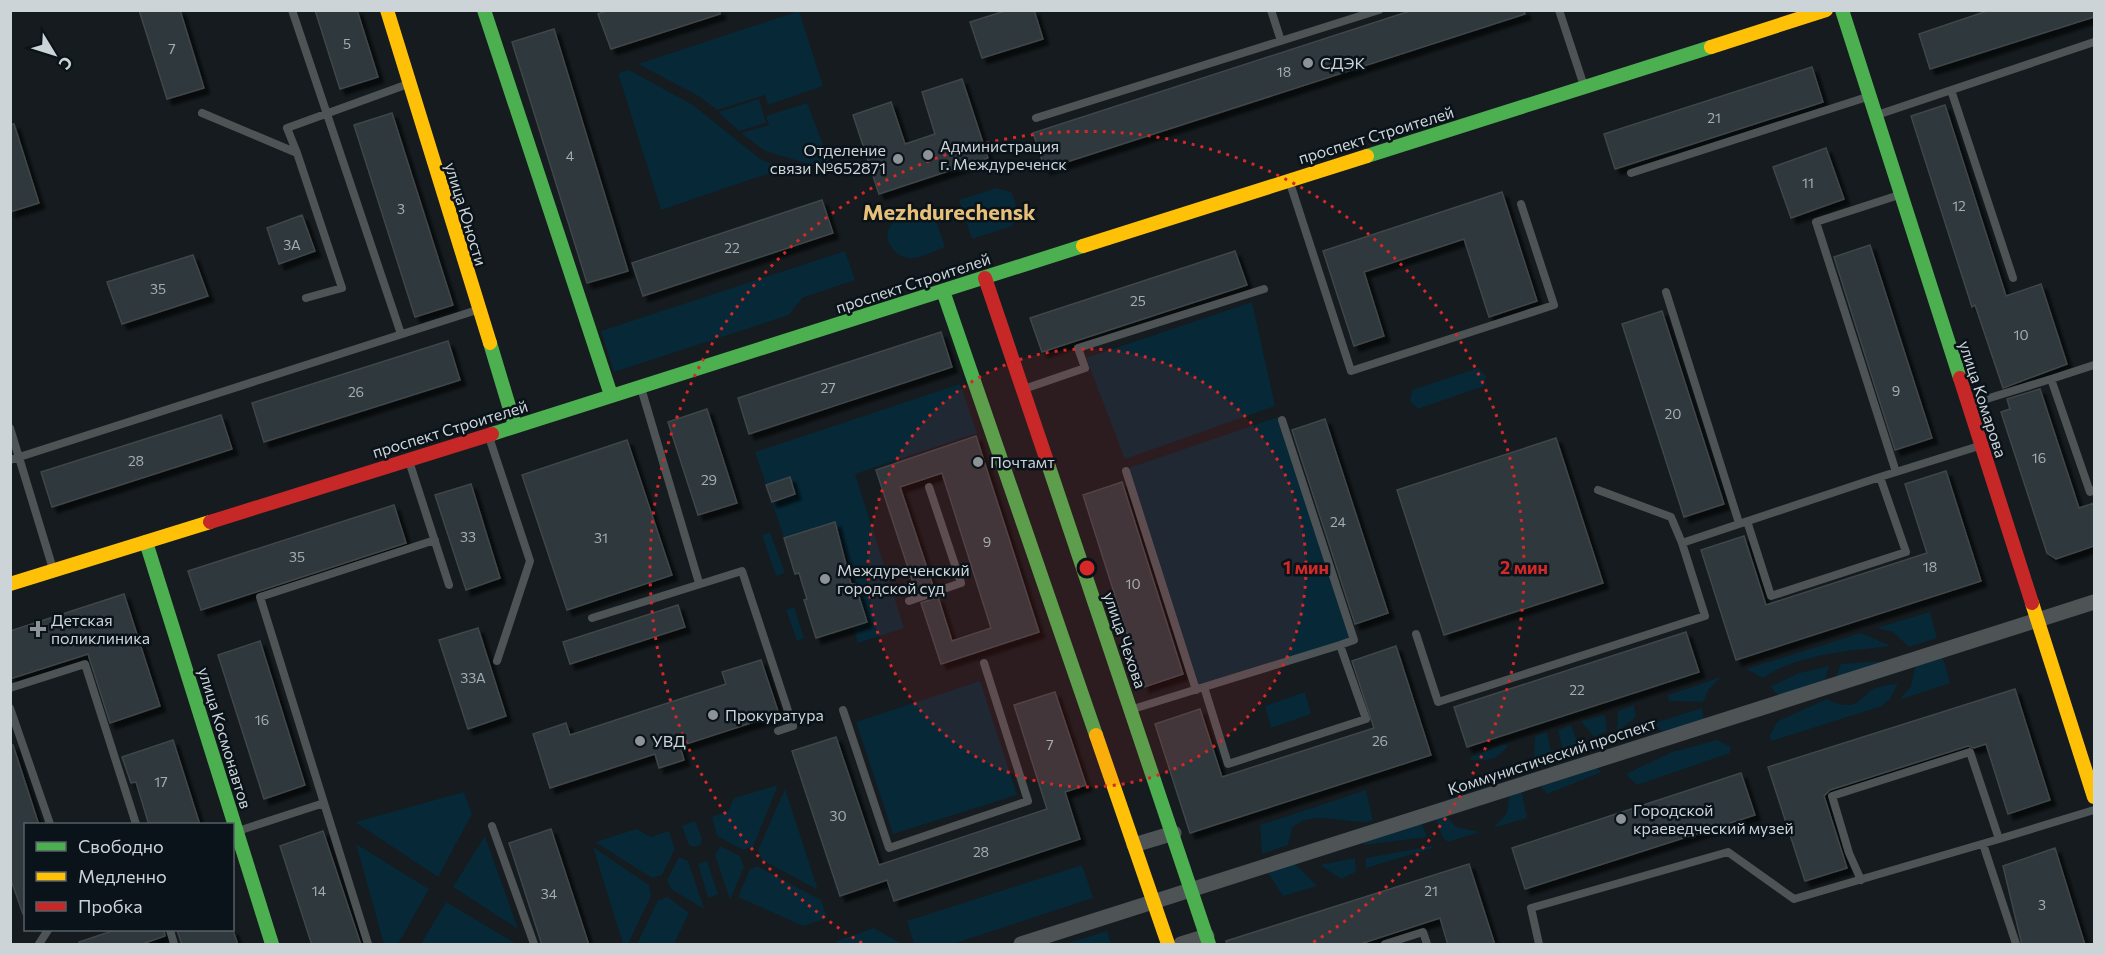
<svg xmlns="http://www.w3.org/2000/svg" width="2105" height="955" font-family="Commissioner,sans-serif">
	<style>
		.green { fill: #072836 }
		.building { fill: #2e373c; stroke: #404649; stroke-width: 1.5; filter: url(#shadow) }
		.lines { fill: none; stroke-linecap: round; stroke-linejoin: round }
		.lane { stroke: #4e5356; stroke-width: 8 }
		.street { stroke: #4e5356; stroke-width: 15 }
		.fast { stroke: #4caf50; stroke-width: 14 }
		.slow { stroke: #ffc107; stroke-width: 14 }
		.jam { stroke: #c62828; stroke-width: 14 }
		.ring { fill: none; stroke: #d62828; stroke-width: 3; stroke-dasharray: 3 6 }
		.poi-dot { fill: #8d9397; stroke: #091319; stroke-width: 2 }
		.labels { text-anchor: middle; stroke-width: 5; stroke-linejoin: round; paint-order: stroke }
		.number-label { font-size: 14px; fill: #a5adb1 }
		.poi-label { font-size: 16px; fill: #cdd4d8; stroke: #091319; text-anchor: start }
		.street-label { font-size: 16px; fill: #cdd4d8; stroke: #091319 }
		.district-label { font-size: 22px; font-weight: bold; fill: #e6bf78; stroke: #091319 }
		.centre { fill: #d62828; stroke: #091319; stroke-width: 3 }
		.ring-label { font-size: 18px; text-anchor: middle; font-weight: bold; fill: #d62828; stroke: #091319; stroke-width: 5; stroke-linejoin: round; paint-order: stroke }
	</style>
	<defs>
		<filter id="shadow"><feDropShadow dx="5.5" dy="5.5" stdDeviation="1.5" flood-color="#0009"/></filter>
	</defs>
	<rect width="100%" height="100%" fill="#151b1e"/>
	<!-- green -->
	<path class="green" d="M799 11 823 86 768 105 765 95 717 110 700 97 638 64Z
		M629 70 693 105 759 158 782 169 661 210 618 73Z
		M759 99 766 123 739 131 718 112Z
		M807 103 833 171 765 151 741 133 769 125 766 116Z
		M997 188 1011 192C1018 206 1018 212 1012 226L972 239 959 200Z
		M932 209 945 247C934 251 920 259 909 258 891 257 878 231 896 221 907 215 921 213 932 209Z
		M845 251 855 280 802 298 789 315 614 372 601 331Z
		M1252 302 1275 406 1125 459 1086 358Z
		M1478 368 1486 376 1484 386 1418 409 1410 401 1412 390Z
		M960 384 977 433 855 474 904 628 858 643 853 626 867 621 835 522 784 538 755 452Z
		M1278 417 1350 639 1199 686 1129 468Z
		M770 532 785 573 776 576 762 535Z
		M794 607 804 638 797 641 786 610Z
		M1930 612 1937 638 1909 647 1893 632 1876 628Z
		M1861 633 1891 646C1848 651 1799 654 1763 678L1746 669Z
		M1942 654 1950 683 1899 700 1911 686 1916 663Z
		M1881 661 1885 673 1833 683 1841 664Z
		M1829 666 1823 687 1777 695 1771 686 1799 673Z
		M1721 677 1709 689 1703 702 1669 701 1668 695Z
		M980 681 1017 795 893 834 856 722Z
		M1898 683 1890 699 1882 706 1772 741 1769 737 1778 721 1827 699C1849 709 1854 707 1870 691 1875 686 1891 685 1898 683Z
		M1305 692 1311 714 1271 728 1265 706Z
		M1634 705 1636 717 1617 732 1618 711Z
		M1702 708 1704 722 1670 739 1654 723Z
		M1605 715 1607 731 1594 737 1581 721Z
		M1571 725 1582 754 1565 759 1558 730Z
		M1547 732 1553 761 1534 758 1535 736Z
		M1717 740 1731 747 1730 753 1637 785 1626 774 1672 752Z
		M1505 744 1508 746C1494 762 1490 760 1471 760L1470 757Z
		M1593 765 1602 772 1547 794 1538 783Z
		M778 785 753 847 743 850 717 836 712 817 728 811 734 798Z
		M1510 788H1521L1527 818 1493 828 1507 813Z
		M785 789 818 890 762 860 758 850Z
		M1366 790 1373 821C1346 826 1314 808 1292 828L1288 845 1262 854 1260 825Z
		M464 792 472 814 438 877 355 822Z
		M1442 810 1456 827 1480 832 1448 842 1443 838 1434 815Z
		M695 821 702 838 701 845 693 847 689 845 682 826Z
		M1421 821 1427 837 1364 845 1363 832Z
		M636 829 651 837 669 831 675 849 662 875 652 878 595 842Z
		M485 836 518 929 453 887Z
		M356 844 429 889 398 944H384Z
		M720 846 740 856 744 867 730 900 715 855Z
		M1431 846 1433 848 1366 868V858Z
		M593 847 649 885 651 896 628 944H623Z
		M679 857 688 861 704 909 671 889 667 880Z
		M1355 858 1356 872 1341 879 1320 865Z
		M707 861 718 894 708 898 698 864Z
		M1292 861 1317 886 1283 896 1266 870Z
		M1082 865 1093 898 953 944H914L907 921Z
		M757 866 821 900 827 918 803 926 738 897 750 869Z
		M668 897 689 913 674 944H637L658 900Z
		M446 902 515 943 421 944Z
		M874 928 902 944H837V941Z
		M1107 931 1111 944H1064Z"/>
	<!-- building -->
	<path class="building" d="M139 10H180L204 88 167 99Z
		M315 10H357L378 77 340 89Z
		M609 10H720V14L611 49 598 14Z
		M1008 10H1034L1043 39 982 58 970 22Z
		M1413 10H1524L1525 14 1045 169 1033 133Z
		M1990 10H2094V17L1930 69 1919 34Z
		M554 29 628 271 587 283 512 42Z
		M1812 67 1823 102 1615 169 1604 134Z
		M962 79 988 158 879 194 853 115 891 102 905 144 935 134 922 92Z
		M1945 105 2006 296 2041 284 2067 364 2003 388 1975 305 1972 307 1911 116Z
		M392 113 453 305 415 317 354 125Z
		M14 124 39 203 10 212V125Z
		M1826 148 1844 199 1791 218 1773 167Z
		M1502 192 1537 301 1489 317 1464 239 1364 272 1384 336 1354 346 1323 251Z
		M822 200 833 233 643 296 632 263Z
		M302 215 315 251 279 264 267 228Z
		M1870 245 1932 438 1895 450 1834 257Z
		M1235 251 1247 285 1042 352 1030 318Z
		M193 255 208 296 122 324 107 282Z
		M1662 311 1724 504 1684 517 1622 324Z
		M941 332 952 367 749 434 738 398Z
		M448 341 460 380 264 442 252 403Z
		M2040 389 2079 508 2094 503V546L2056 559 2047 553 2001 412 2010 409 2007 399Z
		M707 409 737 503 698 515 668 422Z
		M221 415 232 449 52 507 41 472Z
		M1325 419 1388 613 1355 624 1292 430Z
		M976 436 1039 632 941 664 921 603 938 597 952 641 991 628 942 473 900 487 933 586 916 592 876 470Z
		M1556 438 1603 583 1444 635 1397 490Z
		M627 440 672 575 567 610 522 475Z
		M1946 471 1981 581 1736 660 1701 550 1744 536 1766 605 1927 553 1905 484Z
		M790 477 795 494 772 502 766 485Z
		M1122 482 1183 674 1144 687 1083 495Z
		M471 484 500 578 466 590 435 495Z
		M394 505 406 543 201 610 188 571Z
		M835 522 851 584H855L867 622 816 638 804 600 807 599 799 573 795 574 784 538Z
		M124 594 160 706 110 723 88 654 10 679V631Z
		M678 605 685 627 570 664 563 642Z
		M478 628 506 716 468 729 439 640Z
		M1686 632 1699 672 1467 747 1454 707Z
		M260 641 305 785 264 799 218 655Z
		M1396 646 1431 755 1190 833 1155 724 1200 709 1222 777 1374 728 1352 661Z
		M761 660 779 714 680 746 684 760 659 768 655 754 550 788 533 734 566 723 570 735 726 684 722 672Z
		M2015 689 2050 800 2008 814 1986 744 1974 748 1968 746 1830 790 1824 796 1847 868 1805 881 1768 767Z
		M1055 692 1086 785 1065 792 1080 839 894 901 887 880 840 896 792 751 836 737 879 865 1047 809 1014 705Z
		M173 740 200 825H149L136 782 131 783 122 757Z
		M13 745 39 825H26V914H23L10 877V746Z
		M1741 773 1755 815 1525 889 1512 848Z
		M551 829 589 945H542L509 843Z
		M323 831 361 945H312L309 936 280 846Z
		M2055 848 2085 945H2022L2003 866Z
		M1469 864 1495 945H1448L1440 918 1357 945H1227L1226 941Z
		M115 930H164L165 936 139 945H79V942Z
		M177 930H233L238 945H182Z"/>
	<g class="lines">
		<!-- lane -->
		<path class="lane" d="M292 10 401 334
			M1271 10 1281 41
			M1559 10 1584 86
			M1951 90 2013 278
			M202 113 297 153 287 128 408 84
			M1877 115 2094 42
			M1036 118 1379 10
			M297 153 342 288 306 298
			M1631 173 1867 97
			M1290 183 1351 371 1554 305 1521 204
			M1666 292 1739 523
			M2051 379 2094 365
			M641 388 699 583
			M1024 389 1085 368 1078 348 1264 289
			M1970 404 2051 379 2090 492 2094 490
			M10 428 53 569
			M489 437 530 561 497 661
			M10 460 477 310
			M409 461 449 585
			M1126 471 1196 690
			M1896 472 1816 222 1899 195
			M1598 490 1671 517 1682 543
			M1747 521 1771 596 1906 552 1880 477 1979 446
			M909 601 961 583 929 487
			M592 618 742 571 793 726 778 731
			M1416 634 1438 702 1705 616 1682 543 1880 477
			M1204 687 1340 645
			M10 688 85 664 136 824
			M10 708 50 824
			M1133 709 1204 687 1228 764 1366 719 1340 645 1354 640 1282 420
			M843 710 889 848 1028 801 984 663
			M324 803 368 944
			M492 826 534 944
			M238 831 324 803 260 597 435 540
			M1983 844 2016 944
			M1861 880 1849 853 1832 796 1970 752 1999 839 2094 810
			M170 930 174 944
			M39 944 48 930
			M1385 944 1423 932 1427 944
			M1539 944 1531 908 1728 852 1794 899 1999 839"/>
		<!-- street -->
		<path class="street" d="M1134 845 1174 833
			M1021 944 2094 602
			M1181 944 1207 936"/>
		<!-- fast -->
		<path class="fast" d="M484 10 611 395
			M1842 10 1960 378
			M1367 156 1711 47
			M943 291 1096 735
			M490 343 515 426
			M492 434 1083 246
			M1048 464 1209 944
			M146 542 272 944"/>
		<!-- slow -->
		<path class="slow" d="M387 10 490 343
			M1711 47 1826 10
			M1083 246 1367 156
			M10 584 210 522
			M2032 603 2094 797
			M1096 735 1168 944"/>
		<!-- jam -->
		<path class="jam" d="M985 278 1048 464
			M1960 378 2032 603
			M210 522 492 434"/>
	</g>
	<!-- distance rings -->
	<circle cx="1087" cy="568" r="219" fill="#d62828" fill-opacity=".12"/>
	<g class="ring">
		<circle cx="1087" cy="568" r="219"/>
		<path d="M862 943A437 437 0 1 1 1312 943"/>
	</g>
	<!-- markers -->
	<g class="poi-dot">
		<circle cx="1308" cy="63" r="6"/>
		<circle cx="928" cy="155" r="6"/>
		<circle cx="898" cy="159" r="6"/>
		<circle cx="978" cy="462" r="6"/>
		<circle cx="825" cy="579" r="6"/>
		<path d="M35 620h6v6h6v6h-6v6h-6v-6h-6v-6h6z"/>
		<circle cx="713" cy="715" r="6"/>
		<circle cx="640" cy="741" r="6"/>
		<circle cx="1621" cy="819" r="6"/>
	</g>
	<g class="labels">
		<!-- number labels -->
		<g class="number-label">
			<text x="347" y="49">5</text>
			<text x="172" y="54">7</text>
			<text x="1284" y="77">18</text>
			<text x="1714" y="123">21</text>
			<text x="570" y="161">4</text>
			<text x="1808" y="188">11</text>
			<text x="1959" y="211">12</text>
			<text x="401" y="214">3</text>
			<text x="292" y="250">3А</text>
			<text x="732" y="253">22</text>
			<text x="158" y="294">35</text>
			<text x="1138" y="306">25</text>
			<text x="2021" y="340">10</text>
			<text x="828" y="393">27</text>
			<text x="1896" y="396">9</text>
			<text x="356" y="397">26</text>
			<text x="1673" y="419">20</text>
			<text x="2039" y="463">16</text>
			<text x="136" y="466">28</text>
			<text x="709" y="485">29</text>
			<text x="1338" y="527">24</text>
			<text x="468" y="542">33</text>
			<text x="601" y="543">31</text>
			<text x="987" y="547">9</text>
			<text x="297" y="562">35</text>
			<text x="1930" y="572">18</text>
			<text x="1133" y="589">10</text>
			<text x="473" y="683">33А</text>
			<text x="1577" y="695">22</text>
			<text x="262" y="725">16</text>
			<text x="1380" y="746">26</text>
			<text x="1050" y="750">7</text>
			<text x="161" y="787">17</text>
			<text x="838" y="821">30</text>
			<text x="981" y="857">28</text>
			<text x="319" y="896">14</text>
			<text x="1431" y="896">21</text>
			<text x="549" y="899">34</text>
			<text x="2042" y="910">3</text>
		</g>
		<!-- poi labels -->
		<g class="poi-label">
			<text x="1320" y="69">СДЭК</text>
			<text x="940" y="152">Администрация<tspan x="940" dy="18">г. Междуреченск</tspan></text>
			<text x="886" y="156" text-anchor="end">Отделение<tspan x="886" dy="18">связи №652871</tspan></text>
			<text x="990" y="468">Почтамт</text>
			<text x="837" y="576">Междуреченский<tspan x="837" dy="18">городской суд</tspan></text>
			<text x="51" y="626">Детская<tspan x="51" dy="18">поликлиника</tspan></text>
			<text x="725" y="721">Прокуратура</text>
			<text x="652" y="747">УВД</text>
			<text x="1633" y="816">Городской<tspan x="1633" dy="18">краеведческий музей</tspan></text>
		</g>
		<!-- street labels -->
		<g class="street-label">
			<text transform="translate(1376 135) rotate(-17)" y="6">проспект Строителей</text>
			<text transform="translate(466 214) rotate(73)" y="6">улица Юности</text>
			<text transform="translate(913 283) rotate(-18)" y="6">проспект Строителей</text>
			<text transform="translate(1983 399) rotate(72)" y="6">улица Комарова</text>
			<text transform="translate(450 429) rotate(-17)" y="6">проспект Строителей</text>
			<text transform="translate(1125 640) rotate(71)" y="6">улица Чехова</text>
			<text transform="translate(225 738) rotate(73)" y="6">улица Космонавтов</text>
			<text transform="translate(1552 756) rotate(-18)" y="6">Коммунистический проспект</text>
		</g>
		<!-- district labels -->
		<g class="district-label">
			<text x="949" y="220">Mezhdurechensk</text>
		</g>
	</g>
	<circle cx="1087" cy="568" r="9" class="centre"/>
	<g class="ring-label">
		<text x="1306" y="574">1 мин</text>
		<text x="1524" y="574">2 мин</text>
	</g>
	<!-- border -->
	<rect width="2105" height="955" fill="none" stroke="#cdd4d8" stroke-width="24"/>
	<!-- legend -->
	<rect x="24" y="823" width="210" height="108" fill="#091319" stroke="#576065" stroke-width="1.5"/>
	<rect x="36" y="842" width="30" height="9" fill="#4caf50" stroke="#576065" stroke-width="1.5"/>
	<text x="78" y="853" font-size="18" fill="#cdd4d8">Свободно</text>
	<rect x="36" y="872" width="30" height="9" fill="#ffc107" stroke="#576065" stroke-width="1.5"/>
	<text x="78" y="883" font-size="18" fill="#cdd4d8">Медленно</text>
	<rect x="36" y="902" width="30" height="9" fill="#c62828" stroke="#576065" stroke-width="1.5"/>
	<text x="78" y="913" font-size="18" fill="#cdd4d8">Пробка</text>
	<!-- north arrow -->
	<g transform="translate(54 54) rotate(128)" stroke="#091319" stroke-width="4.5" paint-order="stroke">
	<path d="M0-4.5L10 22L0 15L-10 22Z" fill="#cdd4d8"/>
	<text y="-9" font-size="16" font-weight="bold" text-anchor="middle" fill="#cdd4d8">С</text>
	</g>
</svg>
